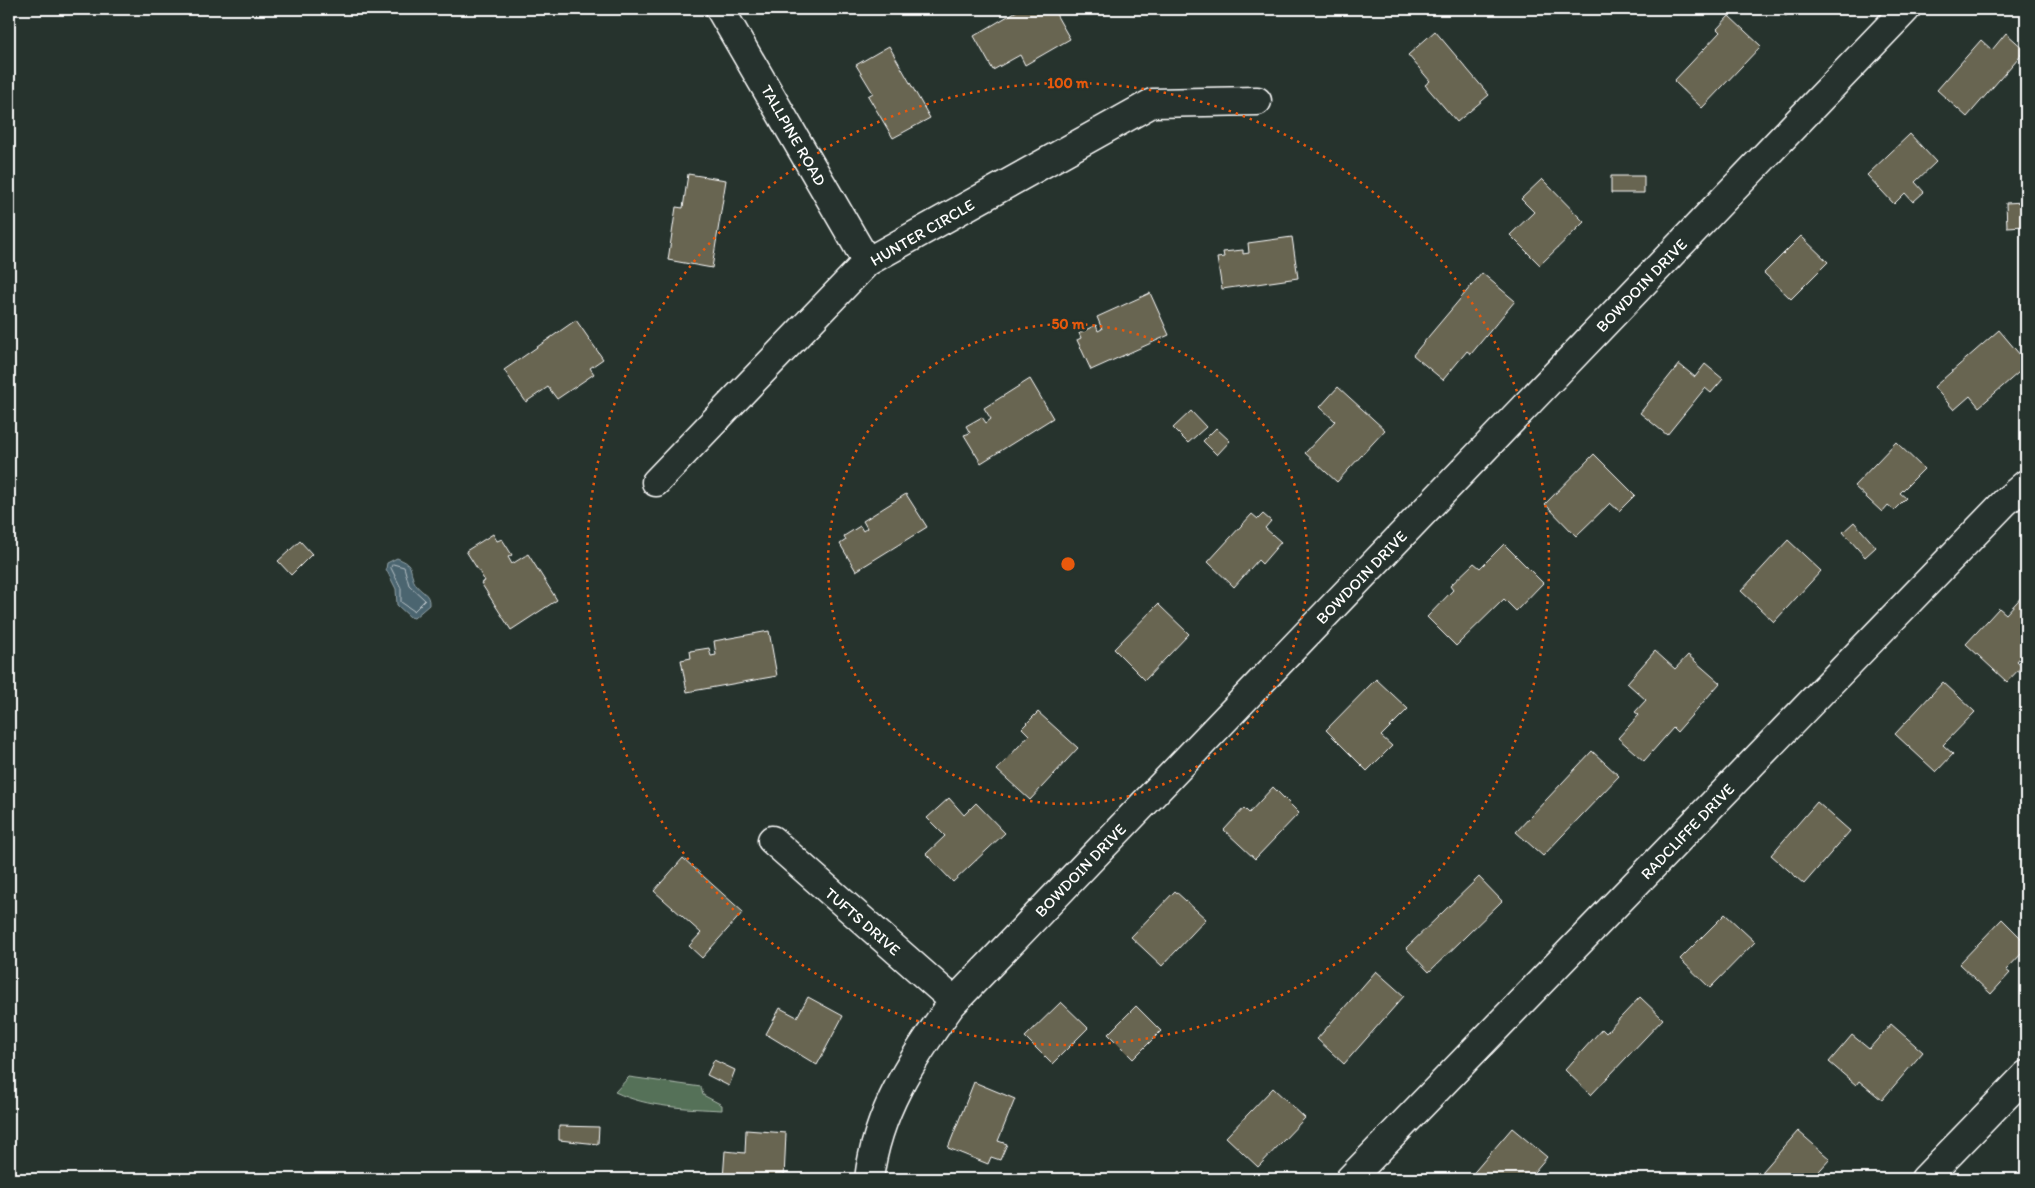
<svg xmlns="http://www.w3.org/2000/svg" width="2035" height="1188" font-family="Itim,sans-serif">
	<style>
		.green { fill: #557158; stroke: #aab8ac }
		.water { fill: #4b6570; stroke: #93a3a9 }
		.lines { fill: none; stroke-linecap: round; stroke-linejoin: round }
		.shore { stroke: #b7c1c6; stroke-width: 1 }
		.building { fill: #686551; stroke: #fff }
		.minor-casing { stroke: #fff; stroke-width: 31 }
		.minor { stroke: #26332d; stroke-width: 28 }
		.ring { fill: none; stroke: #e8590c; stroke-width: 2.5; stroke-dasharray: 2.5 5 }
		.labels { text-anchor: middle; stroke-width: 5; stroke-linejoin: round; paint-order: stroke }
		.street-label { font-size: 16px; fill: #fff; stroke: #26332d }
		.centre { fill: #e8590c; stroke: #26332d; stroke-width: 2.5 }
		.ring-label { font-size: 15px; text-anchor: middle; font-weight: bold; fill: #e8590c; stroke: #26332d; stroke-width: 5; stroke-linejoin: round; paint-order: stroke }
	</style>
	<rect width="100%" height="100%" fill="#26332d"/>
	<filter id="ink" filterUnits="userSpaceOnUse"><feTurbulence type="fractalNoise" baseFrequency=".02" numOctaves="2"/><feDisplacementMap in="SourceGraphic" scale="10" xChannelSelector="R" yChannelSelector="G"/><feConvolveMatrix kernelMatrix="1 2 1 2 8 2 1 2 1" color-interpolation-filters="sRGB"/></filter>
	<g filter="url(#ink)">
		<!-- green -->
		<path class="green" d="M629 1077 701 1087 703 1095 722 1105V1110C685 1108 649 1108 615 1092Z"/>
		<!-- water -->
		<path class="water" d="M397 558C401 560 405 561 408 564 412 568 411 577 415 583 420 593 430 592 429 605L414 618 410 617 397 605 396 589 386 569 387 563Z"/>
		<g class="lines">
			<!-- shore -->
			<path class="shore" d="M393 564 404 567 409 585 425 600 414 611 401 602V588L391 568Z"/>
		</g>
		<!-- building -->
		<path class="building" d="M1020 9H1053L1070 39 1025 65 1020 55 993 70 974 36Z
			M1778 9H1792L1786 16Z
			M1729 16 1761 46 1702 108 1674 81 1720 32 1717 29Z
			M1435 31 1489 95 1457 122 1425 85 1430 81 1408 55Z
			M2006 33 2025 50 1967 117 1937 90 1981 40 1992 50Z
			M889 46 930 118 893 138 868 96 873 93 856 65Z
			M1910 134 1936 162 1915 182 1924 192 1913 202 1905 193 1894 204 1867 175Z
			M688 174 726 180 712 268 668 260 676 207 683 208Z
			M1611 176H1644V193H1611Z
			M1542 179 1584 222 1540 265 1510 235 1534 212 1521 199Z
			M2024 202 2025 226 2007 227 2006 203Z
			M1801 236 1828 262 1791 299 1764 273Z
			M1292 237 1298 278 1222 289 1217 258 1224 257 1223 252 1243 250V254L1249 253 1248 243Z
			M1482 273 1515 301 1471 354 1467 351 1443 380 1413 355Z
			M1150 293 1169 335 1091 370 1077 340 1081 338 1079 333 1096 325 1098 331 1102 329 1097 317Z
			M576 320 603 359 590 368 594 374 557 399 548 387 526 402 504 370Z
			M1999 330 2026 362V366L1979 407 1970 396 1954 410 1934 387Z
			M1679 364 1695 377 1705 364 1723 379 1711 393 1705 388 1667 435 1640 413Z
			M1030 379 1053 418 981 463 964 435 970 433 966 426 982 417 986 423 991 419 984 408Z
			M1338 387 1385 430 1337 482 1305 453 1335 421 1320 407Z
			M1191 411 1206 427 1188 443 1173 428Z
			M1216 428 1230 441 1217 455 1203 441Z
			M1896 442 1924 469 1900 493 1906 498 1894 510 1888 505 1882 512 1854 486Z
			M1594 454 1635 495 1619 511 1610 503 1576 536 1545 504Z
			M906 494 927 527 856 571 840 544 846 540 844 536 860 526 863 531 867 528 863 521Z
			M1252 514 1258 519 1263 514 1271 521 1265 528 1281 542 1262 564 1258 560 1234 587 1208 562Z
			M1854 522 1876 547 1865 557 1843 532Z
			M493 534 497 541 502 539 512 555 508 557 512 564 528 554 557 600 511 630 481 583 485 581 466 551Z
			M1788 540 1821 571 1774 622 1741 591Z
			M300 541 312 554 291 575 278 561Z
			M1504 544 1543 583 1516 611 1504 599 1456 646 1427 617 1453 590 1450 586 1474 563 1480 568Z
			M2026 592V651L2017 661 2022 666 2007 682 1966 644 1999 608 2006 614Z
			M1158 604 1189 634 1145 680 1114 649Z
			M769 631 777 676 687 692 681 660 691 658 690 651 709 648 711 656 716 655 714 641Z
			M1655 651 1675 669 1688 655 1720 683 1677 732 1673 728 1644 761 1618 738 1639 715 1635 712 1646 700 1627 683Z
			M1376 679 1408 709 1381 736 1392 746 1367 771 1326 730Z
			M1943 682 1975 712 1943 745 1953 754 1936 772 1895 734Z
			M1038 712 1078 748 1030 800 997 770 1029 735 1022 728Z
			M1592 751 1619 776 1543 856 1516 832Z
			M1273 787 1299 813 1255 859 1224 830 1244 808 1249 813Z
			M949 798 964 815 976 803 1005 833 953 882 926 854 945 836 927 818Z
			M1817 802 1850 831 1804 884 1771 855Z
			M683 858 743 912 702 958 689 946 701 933 654 891Z
			M1479 877 1502 901 1429 972 1406 948Z
			M1175 891 1206 919 1162 966 1131 937Z
			M1725 914 1755 942 1710 988 1680 959Z
			M2002 919 2026 943V949L2006 970 2010 973 1991 994 1959 964Z
			M1376 971 1404 996 1344 1064 1317 1039Z
			M808 997 843 1016 817 1065 766 1034 780 1008 797 1017Z
			M1640 997 1663 1019 1591 1095 1565 1070 1602 1029 1606 1033Z
			M1061 1002 1088 1028 1052 1064 1025 1037Z
			M1136 1006 1161 1031 1133 1059 1108 1034Z
			M1891 1024 1923 1052 1882 1100 1859 1081 1856 1085 1829 1062 1852 1035 1869 1049Z
			M714 1060 735 1070 729 1086 707 1075Z
			M974 1082 1015 1099 998 1141 1007 1144 1000 1160 991 1157 988 1164 948 1148Z
			M1273 1088 1305 1118 1258 1167 1226 1137Z
			M559 1126 599 1127 598 1144 559 1140Z
			M1512 1128 1547 1157 1528 1179H1472L1470 1177Z
			M746 1130 786 1133 784 1179H723L725 1151 745 1153Z
			M1798 1131 1830 1159 1812 1179H1756Z
			M1180 1171 1187 1179H1170Z"/>
		<g class="lines">
			<defs>
				<path id="minor" d="M720 9 867 262
					M656 482 867 262 1152 103 1257 101
					M772 840 954 1001
					M869 1179C877 1112 912 1059 951 1005L1906 9
					M1350 1179 2005 502 2026 484
					M1925 1179 2026 1075"/>
			</defs>
			<!-- minor casing -->
			<use href="#minor" class="minor-casing"/>
			<!-- minor -->
			<use href="#minor" class="minor"/>
		</g>
	</g>
	<!-- distance rings -->
	<g class="ring">
		<circle cx="1068" cy="564" r="240"/>
		<circle cx="1068" cy="564" r="481"/>
	</g>
	<g class="labels">
		<!-- street labels -->
		<g class="street-label">
			<text transform="translate(794 135) rotate(60)" y="6">TALLPINE ROAD</text>
			<text transform="translate(922 232) rotate(-30)" y="6">HUNTER CIRCLE</text>
			<text transform="translate(1641 285) rotate(-46)" y="6">BOWDOIN DRIVE</text>
			<text transform="translate(1361 577) rotate(-46)" y="6">BOWDOIN DRIVE</text>
			<text transform="translate(1687 831) rotate(-46)" y="6">RADCLIFFE DRIVE</text>
			<text transform="translate(1080 870) rotate(-46)" y="6">BOWDOIN DRIVE</text>
			<text transform="translate(863 921) rotate(41)" y="6">TUFTS DRIVE</text>
		</g>
	</g>
	<circle cx="1068" cy="564" r="8" class="centre"/>
	<g class="ring-label">
		<text x="1068" y="88">100 m</text>
		<text x="1068" y="329">50 m</text>
	</g>
	<!-- margin -->
	<rect width="2035" height="1188" fill="none" stroke="#26332d" stroke-width="30"/>
	<rect x="15" y="15" width="2005" height="1158" fill="none" stroke="#fff" stroke-width="2" filter="url(#ink)"/>
</svg>
